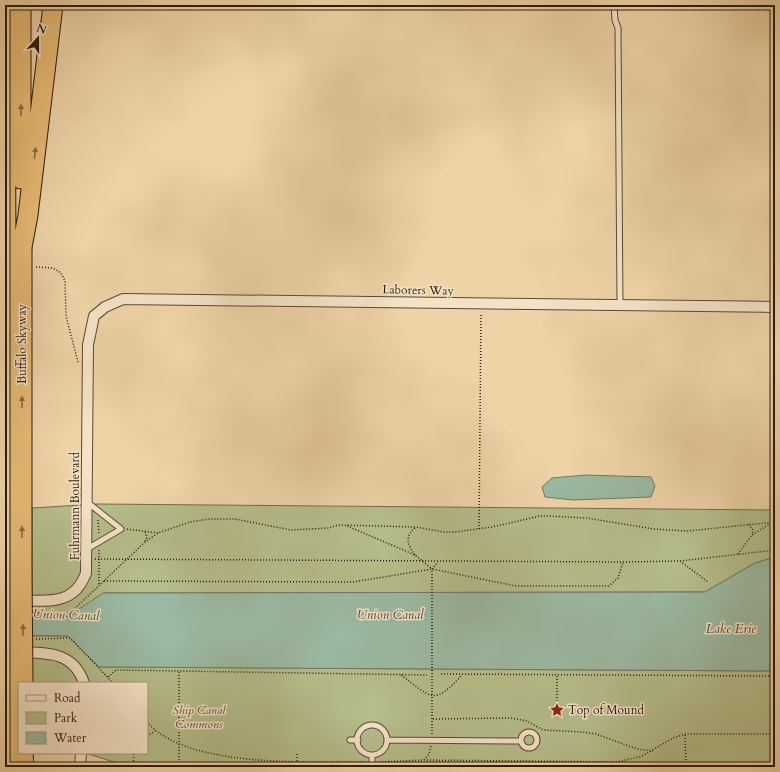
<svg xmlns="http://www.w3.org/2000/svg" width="780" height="772" font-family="Cardo,serif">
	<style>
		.green { fill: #b5bd8a; stroke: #716c4c }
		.water { fill: #9bb9a2; stroke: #6f7966 }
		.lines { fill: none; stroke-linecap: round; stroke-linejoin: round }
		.service-casing { stroke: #5d4834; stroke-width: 7 }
		.minor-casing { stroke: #5d4834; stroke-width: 12 }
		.motorway-casing { stroke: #2d1a0d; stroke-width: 21 }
		.path { stroke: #2d1a0d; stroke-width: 1.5; stroke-dasharray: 1 2; stroke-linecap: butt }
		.service { stroke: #f4e2c6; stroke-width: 5 }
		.minor { stroke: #f4e2c6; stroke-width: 10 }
		.motorway { stroke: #e7ba74; stroke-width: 19 }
		.motorway-bridge-casing { stroke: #2d1a0d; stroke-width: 21; stroke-linecap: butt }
		.motorway-bridge { stroke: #e7ba74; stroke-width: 19 }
		.oneway { fill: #8a6a40 }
		.labels { text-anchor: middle; stroke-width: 3; stroke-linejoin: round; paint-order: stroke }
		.street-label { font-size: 12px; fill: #2d1a0d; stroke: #f4e2c6 }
		.park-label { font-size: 12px; font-style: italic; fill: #564b32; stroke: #f4e2c6 }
		.poi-label { font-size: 12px; fill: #2d1a0d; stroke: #f4e2c6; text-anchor: start }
		.water-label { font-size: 13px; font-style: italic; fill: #4e4a3a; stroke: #f4e2c6 }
	</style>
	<rect width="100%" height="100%" fill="#eed3a7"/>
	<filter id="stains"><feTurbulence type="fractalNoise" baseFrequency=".005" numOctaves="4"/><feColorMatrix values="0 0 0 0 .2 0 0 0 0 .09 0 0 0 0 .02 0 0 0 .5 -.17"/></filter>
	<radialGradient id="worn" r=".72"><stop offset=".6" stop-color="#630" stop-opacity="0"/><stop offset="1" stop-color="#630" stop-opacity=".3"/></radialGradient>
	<!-- green -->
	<path class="green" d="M98 504 775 510V557L755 563 705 592 104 593 67 617 32 616V508Z
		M32 636H68L99 667 775 671V767H130L85 753H147V683H32Z"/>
	<!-- water -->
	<path class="water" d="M586 475 651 477 655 486 651 497 573 500 545 497 542 487 552 478Z
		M775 557V671L99 667 68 636 5 635V615L67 617 103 593 705 592 755 563Z"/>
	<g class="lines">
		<defs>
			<path id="service" d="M614 5 615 20 618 28 620 305
				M87 502 121 529 87 549
				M357 740a15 15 0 1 1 30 0a15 15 0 1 1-30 0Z
				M521 740a8 8 0 1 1 16 0a8 8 0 1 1-16 0Z
				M350 740H358
				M387 740 521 741
				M372 767V755"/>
			<path id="minor" d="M18 600C47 601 74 606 86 573L88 345 94 316 105 307 123 299 775 307
				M18 652C47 653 73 651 84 683
				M80 767 81 753"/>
			<path id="motorway" d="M5 5 6 246
				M21 5V179
				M22 247 28 215 53 5
				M22 286V571
				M7 287V570
				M9 686V767
				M23 753 24 767"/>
		</defs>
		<!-- service casing -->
		<use href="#service" class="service-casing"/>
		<!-- minor casing -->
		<use href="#minor" class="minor-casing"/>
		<!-- motorway casing -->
		<use href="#motorway" class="motorway-casing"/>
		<!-- path -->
		<path class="path" d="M36 267 53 268 61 273 65 281 66 316 78 362
			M98 520 99 534
			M749 524 753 530 752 535
			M347 526 415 555 432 569
			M415 528C404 537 408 545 415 555
			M127 529 158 533
			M479 529 481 314
			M145 532 147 537 145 542
			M99 550V584
			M738 554 752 535 771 523
			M95 559 623 562 680 561 775 550
			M680 561 708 582
			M104 581 353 582 432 569 516 586H609L618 578 623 562
			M35 613 69 614 145 542 158 533 190 522 209 519H235L291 530 328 528 339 525 416 527 444 532H455L492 527 540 516H549L586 518 654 529 687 531 775 522
			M36 639 70 638 113 683
			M179 672V767
			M441 674 775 676
			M401 675C431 697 433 707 462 675
			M108 677 116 670 427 675
			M557 710V675
			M433 719 511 718 527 721 543 730 582 732 596 734 637 749 653 751
			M147 722C188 769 308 761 366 762
			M432 734V569L438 562
			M685 735 686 767
			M147 736 155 731
			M424 760 429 754 431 746
			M297 761V753
			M379 762 424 760 618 762 642 756 673 738 685 734H775
			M133 767 134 753"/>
		<!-- service -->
		<use href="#service" class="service"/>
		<!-- minor -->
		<use href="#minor" class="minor"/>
		<!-- motorway -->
		<use href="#motorway" class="motorway"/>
		<defs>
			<path id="motorway-bridge" d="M6 246 7 287
				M22 247V286
				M7 570 9 686
				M22 571 23 683"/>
		</defs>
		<!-- motorway-bridge casing -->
		<use href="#motorway-bridge" class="motorway-bridge-casing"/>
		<!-- motorway-bridge -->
		<use href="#motorway-bridge" class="motorway-bridge"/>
	</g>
	<!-- one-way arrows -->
	<defs><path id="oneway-solid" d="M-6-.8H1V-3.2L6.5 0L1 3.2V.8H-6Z"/></defs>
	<g class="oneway">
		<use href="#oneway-solid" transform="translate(21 110) rotate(-90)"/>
		<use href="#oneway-solid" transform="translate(35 153) rotate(-84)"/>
		<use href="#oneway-solid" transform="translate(22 402) rotate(-90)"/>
		<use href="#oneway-solid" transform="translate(22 532) rotate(-90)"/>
		<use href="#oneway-solid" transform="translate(23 630) rotate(-90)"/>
	</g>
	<!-- icons -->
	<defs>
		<symbol id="sight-bare" viewBox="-9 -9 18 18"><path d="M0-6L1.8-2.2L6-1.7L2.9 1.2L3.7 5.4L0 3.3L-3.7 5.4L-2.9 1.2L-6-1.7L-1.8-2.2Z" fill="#8f2418" stroke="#f4e2c6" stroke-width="2.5" paint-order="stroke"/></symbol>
	</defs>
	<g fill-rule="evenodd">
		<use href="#sight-bare" x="547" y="700" width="20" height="20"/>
	</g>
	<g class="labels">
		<!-- street labels -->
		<g class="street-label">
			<text transform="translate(418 290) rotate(1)" y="4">Laborers Way</text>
			<text transform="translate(22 344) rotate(-90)" y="4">Buffalo Skyway</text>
			<text transform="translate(75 506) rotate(-90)" y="4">Fuhrmann Boulevard</text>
		</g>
		<!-- park labels -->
		<g class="park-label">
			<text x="199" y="714">Ship Canal<tspan x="199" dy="14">Commons</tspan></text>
		</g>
		<!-- poi labels -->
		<g class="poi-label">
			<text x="568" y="714">Top of Mound</text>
		</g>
		<!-- water labels -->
		<g class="water-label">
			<text transform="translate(66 614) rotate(2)" y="5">Union Canal</text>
			<text x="390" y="619">Union Canal</text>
			<text x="731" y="633">Lake Erie</text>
		</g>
	</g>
	<!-- margin -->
	<rect width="780" height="772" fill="none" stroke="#eed3a7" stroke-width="20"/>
	<rect x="6" y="6" width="768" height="760" fill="none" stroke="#2d1a0d" stroke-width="2"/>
	<rect x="10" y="10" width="760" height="752" fill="none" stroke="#2d1a0d"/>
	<!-- legend -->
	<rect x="18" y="682" width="130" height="72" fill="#f4e2c6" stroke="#a4927c"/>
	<rect x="26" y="695" width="20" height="6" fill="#f4e2c6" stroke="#a4927c"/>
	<text x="54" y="702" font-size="12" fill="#2d1a0d">Road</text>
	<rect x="26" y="712" width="20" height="12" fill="#b5bd8a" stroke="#a4927c"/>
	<text x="54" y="722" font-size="12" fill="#2d1a0d">Park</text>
	<rect x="26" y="732" width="20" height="12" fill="#9bb9a2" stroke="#a4927c"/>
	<text x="54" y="742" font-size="12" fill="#2d1a0d">Water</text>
	<!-- north arrow -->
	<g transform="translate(38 38) rotate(21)" stroke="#f4e2c6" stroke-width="3" paint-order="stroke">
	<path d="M0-3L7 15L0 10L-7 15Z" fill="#2d1a0d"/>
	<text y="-6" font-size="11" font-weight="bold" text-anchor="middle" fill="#2d1a0d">N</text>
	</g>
	<rect width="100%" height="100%" filter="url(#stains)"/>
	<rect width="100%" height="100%" fill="url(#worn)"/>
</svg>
